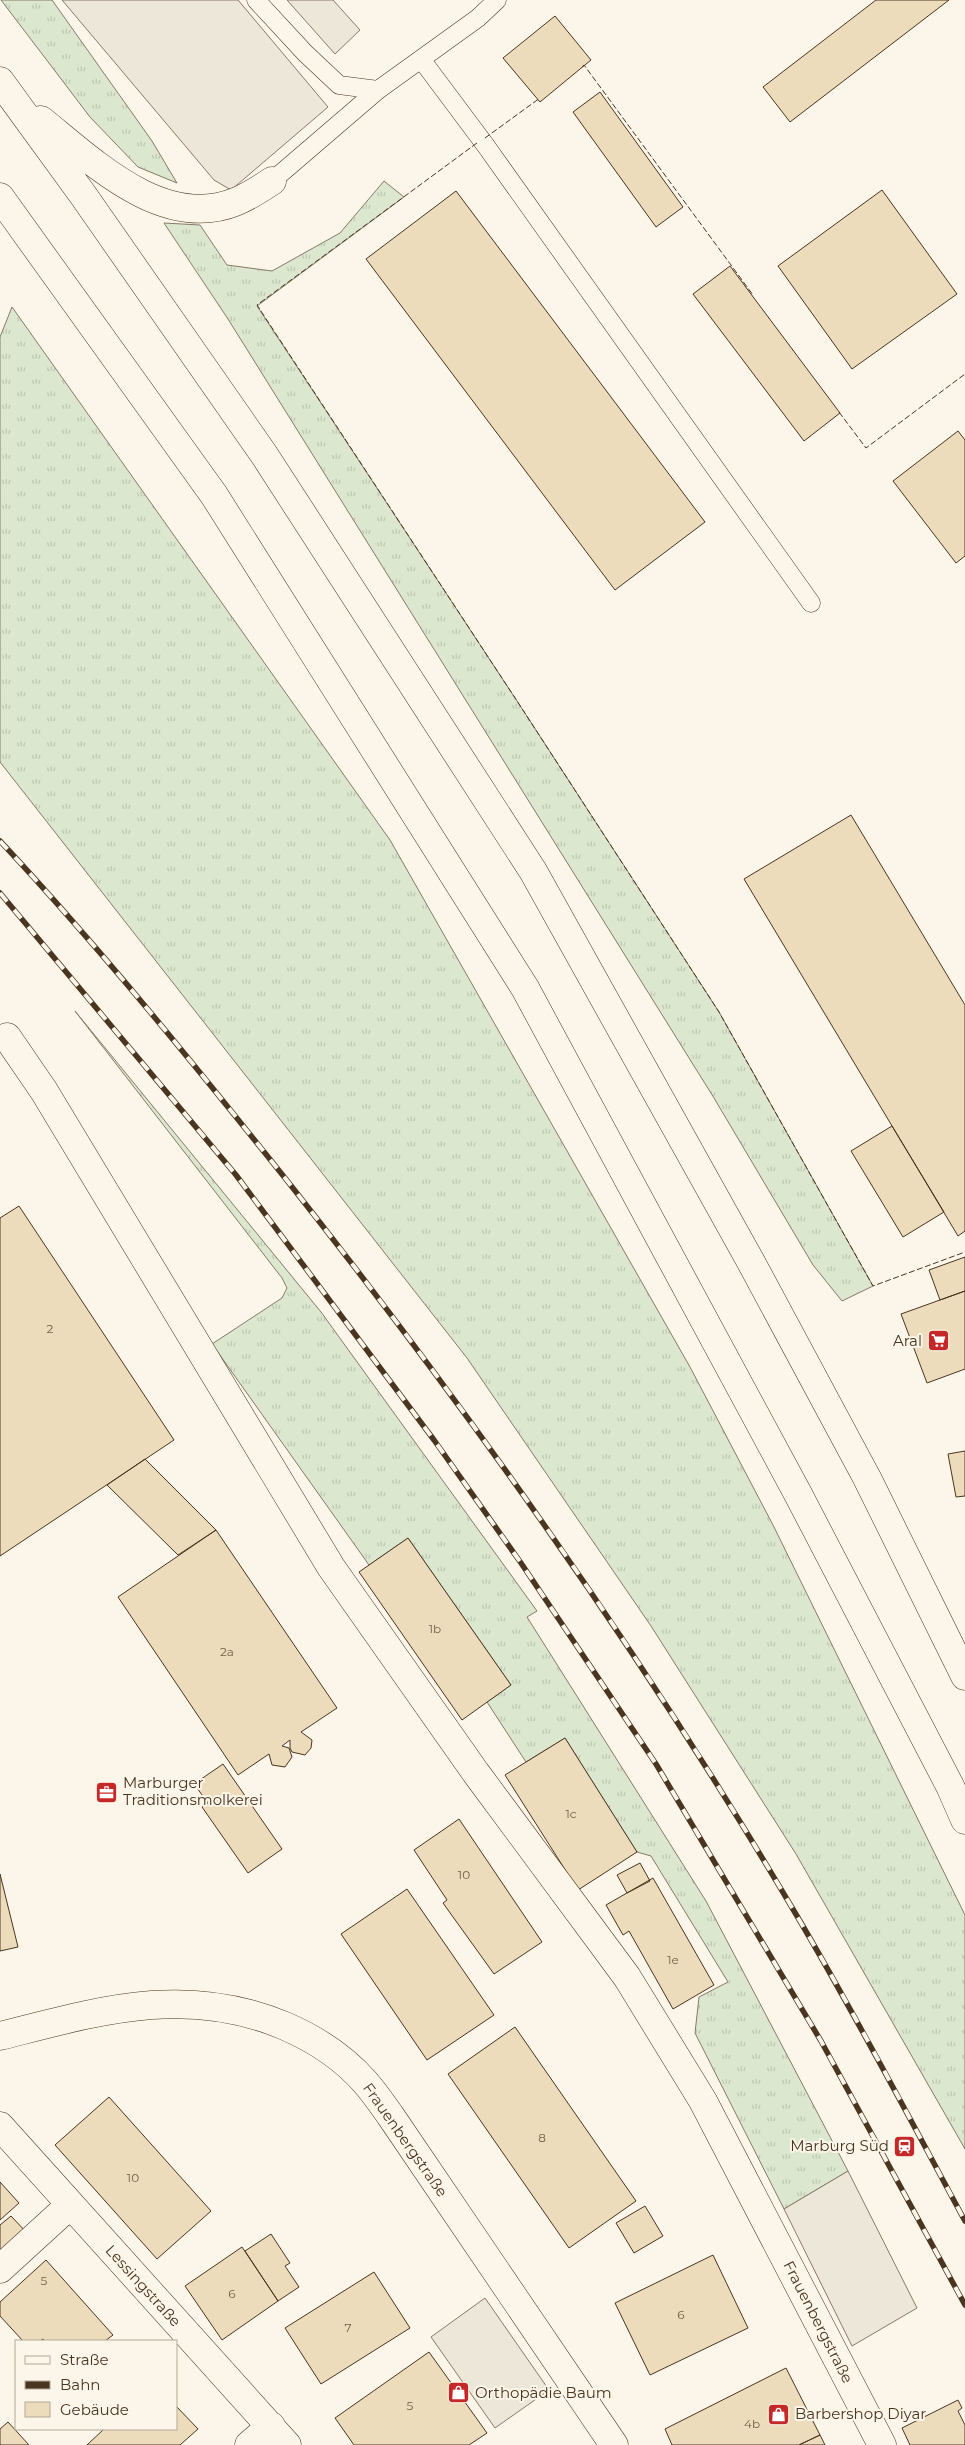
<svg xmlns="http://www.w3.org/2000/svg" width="965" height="2445" font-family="Montserrat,sans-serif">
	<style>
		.grass { fill: url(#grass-tufts); stroke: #887966 }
		.parking { fill: #ede7d9; stroke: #887966 }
		.building { fill: #ecdcbc; stroke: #4a3520 }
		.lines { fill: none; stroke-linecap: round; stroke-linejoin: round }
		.service-casing { stroke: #4a3520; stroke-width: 19 }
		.minor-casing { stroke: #4a3520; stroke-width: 29 }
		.tertiary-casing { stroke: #4a3520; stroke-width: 29 }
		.trunk-casing { stroke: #4a3520; stroke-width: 29 }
		.service { stroke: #fbf6e9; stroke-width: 18 }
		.minor { stroke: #fbf6e9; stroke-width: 28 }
		.tertiary { stroke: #fbf6e9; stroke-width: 28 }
		.trunk { stroke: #fbf6e9; stroke-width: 28 }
		.rail-casing { stroke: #4a3520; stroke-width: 5.5 }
		.rail { stroke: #fbf6e9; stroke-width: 4; stroke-dasharray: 11; stroke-linecap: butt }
		.fence { stroke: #4a3520; stroke-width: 1; stroke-dasharray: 6 2.5; stroke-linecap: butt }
		.labels { text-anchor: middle; stroke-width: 4; stroke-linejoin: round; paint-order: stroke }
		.number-label { font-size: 12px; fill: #725f47 }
		.poi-label { font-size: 15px; fill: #4a3520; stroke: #fbf6e9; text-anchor: start }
		.street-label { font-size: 15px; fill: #4a3520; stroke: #fbf6e9 }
	</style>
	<defs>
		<pattern id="grass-tufts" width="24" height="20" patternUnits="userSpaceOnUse" patternTransform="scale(1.25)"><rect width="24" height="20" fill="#dce7d0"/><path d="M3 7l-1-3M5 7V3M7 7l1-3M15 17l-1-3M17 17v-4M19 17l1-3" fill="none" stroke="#bec7b2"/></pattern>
	</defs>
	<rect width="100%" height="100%" fill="#fbf6e9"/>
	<!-- grass -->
	<path class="grass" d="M1 0H52L152 141 177 183 138 167 90 117Z
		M384 181 404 197 257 306 519 704 719 1012 873 1286 842 1301 813 1265 714 1098 228 319 164 223 200 225 227 265 272 271 340 233Z
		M12 307 390 840 690 1367 773 1525 965 1915V2149L796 1854 651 1626 467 1358 0 762V337Z
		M75 1011 321 1312 537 1611 527 1617 706 1901 848 2171 784 2209 695 2033 699 1997 728 1982 651 1856 637 1852 565 1738 526 1762 487 1702 511 1685 408 1538 369 1565 212 1344 282 1298 287 1288 282 1278Z"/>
	<!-- parking -->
	<path class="parking" d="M62 0H238L328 107 231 190 214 180Z
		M287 0H333L360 30 335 54Z
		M848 2171 917 2308 852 2346 784 2209Z
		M485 2298 549 2390 495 2428 431 2337Z"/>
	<!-- building -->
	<path class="building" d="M876 0H949L790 122 763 87Z
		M555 16 591 60 540 102 503 58Z
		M600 92 683 207 656 227 573 112Z
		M882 190 957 294 852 369 778 266Z
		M456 191 705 522 615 590 366 259Z
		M730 266 840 413 804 441 693 294Z
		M958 431 965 440V556L956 563 893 481Z
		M851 815 965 1005V1231L958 1236 744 879Z
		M892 1126 944 1212 903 1237 851 1151Z
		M19 1206 174 1440 0 1556V1218Z
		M965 1257V1291L940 1300 929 1270Z
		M965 1291V1369L927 1383 901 1314Z
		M965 1451V1496L956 1497 948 1454Z
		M145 1459 216 1530 178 1555 107 1485Z
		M216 1530 337 1708 301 1732 312 1740 311 1748 305 1755 292 1752 290 1748V1740L282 1746 289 1748 292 1757 285 1767 272 1765 269 1754 238 1775 118 1597Z
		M408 1538 511 1685 462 1720 359 1572Z
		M565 1738 637 1852 578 1890 505 1775Z
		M223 1764 282 1849 248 1873 202 1807 208 1803 194 1784Z
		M459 1819 542 1942 494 1974 443 1903 447 1900 414 1850Z
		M640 1863 650 1881 627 1893 617 1875Z
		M0 1874 18 1947 0 1951Z
		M653 1878 714 1985 673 2009 629 1931 623 1935 606 1905Z
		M407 1889 494 2015 427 2060 341 1934Z
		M515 2027 636 2201 569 2248 448 2074Z
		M109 2097 211 2211 157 2259 55 2145Z
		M0 2182 19 2203 0 2220Z
		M645 2206 663 2236 634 2253 616 2223Z
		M11 2216 28 2234 0 2259V2225Z
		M271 2234 290 2263 285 2266 299 2287 278 2301 245 2251Z
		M242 2247 278 2301 222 2340 185 2286Z
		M713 2255 748 2328 650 2375 615 2303Z
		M46 2260 113 2335 105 2341H45L43 2339 40 2341H23L0 2316V2302Z
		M374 2272 410 2328 321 2384 285 2328Z
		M429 2352 487 2433 469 2445H354L335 2418Z
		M786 2368 820 2435 799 2445H672L665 2429Z
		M958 2400 962 2408 958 2411 965 2425V2445H910L902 2428Z
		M176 2406 198 2429 180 2445H87L104 2429H176Z
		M8 2422 29 2445H0V2429Z
		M820 2435 825 2445H799Z"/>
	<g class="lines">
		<defs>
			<path id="service" d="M256 0 305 53 339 85 378 90 478 18 497 0
				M421 59 486 146 811 603
				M272 181 378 90"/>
			<path id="minor" d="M7 1037 44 1091 331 1567 476 1773 627 1977 703 2101 882 2445
				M0 2126 287 2445
				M0 2269 70 2205
				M249 2445 271 2426"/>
			<path id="tertiary" d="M0 2036C99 2011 186 1984 285 2026 315 2039 343 2057 365 2082 374 2092 382 2104 390 2115L614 2445"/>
			<path id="trunk" d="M0 81 83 195 265 456 533 871 751 1262 867 1478 965 1676
				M41 120C92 161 163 231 235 202 248 197 260 189 272 181
				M0 197 214 495 525 988 798 1494 950 1786 965 1820"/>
		</defs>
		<!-- service casing -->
		<use href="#service" class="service-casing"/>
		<!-- minor casing -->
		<use href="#minor" class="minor-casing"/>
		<!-- tertiary casing -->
		<use href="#tertiary" class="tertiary-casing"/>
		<!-- trunk casing -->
		<use href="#trunk" class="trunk-casing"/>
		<!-- service -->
		<use href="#service" class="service"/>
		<!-- minor -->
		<use href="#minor" class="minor"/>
		<!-- tertiary -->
		<use href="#tertiary" class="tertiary"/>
		<!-- trunk -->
		<use href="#trunk" class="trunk"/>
		<defs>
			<path id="rail" d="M0 841C100 948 193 1063 285 1178 471 1413 645 1658 797 1916 856 2016 910 2119 965 2221
				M0 893 236 1175 434 1440 521 1563 656 1764 821 2041 965 2305"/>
		</defs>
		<!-- rail casing -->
		<use href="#rail" class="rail-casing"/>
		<!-- rail -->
		<use href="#rail" class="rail"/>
		<!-- fence -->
		<path class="fence" d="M582 67 584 65 753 295
			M485 138 540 98
			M477 143 257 305 519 704 719 1012 873 1286 965 1252
			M839 412 866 448 965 374"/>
	</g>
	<!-- icons -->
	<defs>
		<symbol id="supermarket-square" viewBox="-11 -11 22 22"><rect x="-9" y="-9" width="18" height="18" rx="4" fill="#c62828" stroke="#fbf6e9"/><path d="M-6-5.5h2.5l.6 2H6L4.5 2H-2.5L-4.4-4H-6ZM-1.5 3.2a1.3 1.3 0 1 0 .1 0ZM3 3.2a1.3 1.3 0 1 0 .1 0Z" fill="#fff"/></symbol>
		<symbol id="office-square" viewBox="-11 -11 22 22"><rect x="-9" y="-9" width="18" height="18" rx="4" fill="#c62828" stroke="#fbf6e9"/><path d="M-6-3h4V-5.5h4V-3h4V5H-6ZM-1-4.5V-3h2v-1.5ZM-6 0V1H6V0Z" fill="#fff"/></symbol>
		<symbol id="station-square" viewBox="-11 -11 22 22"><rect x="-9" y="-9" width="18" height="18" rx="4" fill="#c62828" stroke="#fbf6e9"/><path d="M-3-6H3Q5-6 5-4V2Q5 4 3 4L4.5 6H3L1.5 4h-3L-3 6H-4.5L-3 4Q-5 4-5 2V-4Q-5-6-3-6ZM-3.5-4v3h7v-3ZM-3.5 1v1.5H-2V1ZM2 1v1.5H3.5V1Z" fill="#fff"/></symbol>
		<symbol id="shop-square" viewBox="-11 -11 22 22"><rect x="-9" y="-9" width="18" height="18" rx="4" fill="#c62828" stroke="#fbf6e9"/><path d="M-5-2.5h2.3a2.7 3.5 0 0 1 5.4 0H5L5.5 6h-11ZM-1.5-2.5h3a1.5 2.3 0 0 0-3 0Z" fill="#fff"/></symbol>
	</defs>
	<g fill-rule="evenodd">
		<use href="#supermarket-square" x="926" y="1328" width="25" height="25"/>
		<use href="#office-square" x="94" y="1780" width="25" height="25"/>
		<use href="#station-square" x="892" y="2134" width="25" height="25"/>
		<use href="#shop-square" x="446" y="2380" width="25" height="25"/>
		<use href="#shop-square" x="766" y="2402" width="25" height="25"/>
	</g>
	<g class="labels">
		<!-- number labels -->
		<g class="number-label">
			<text x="50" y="1333">2</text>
			<text x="435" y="1633">1b</text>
			<text x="227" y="1656">2a</text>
			<text x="571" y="1818">1c</text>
			<text x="464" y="1879">10</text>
			<text x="673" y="1964">1e</text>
			<text x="542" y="2142">8</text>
			<text x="133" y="2182">10</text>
			<text x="44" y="2285">5</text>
			<text x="232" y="2298">6</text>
			<text x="681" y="2319">6</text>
			<text x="348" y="2332">7</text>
			<text x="410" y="2410">5</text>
			<text x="752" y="2428">4b</text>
		</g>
		<!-- poi labels -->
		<g class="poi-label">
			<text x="922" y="1346" text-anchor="end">Aral</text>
			<text x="123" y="1788">Marburger<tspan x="123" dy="17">Traditionsmolkerei</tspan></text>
			<text x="889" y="2151" text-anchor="end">Marburg Süd</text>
			<text x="475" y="2398">Orthopädie Baum</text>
			<text x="795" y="2419">Barbershop Diyar</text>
		</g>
		<!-- street labels -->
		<g class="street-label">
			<text transform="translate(405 2140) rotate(55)" y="5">Frauenbergstraße</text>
			<text transform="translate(143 2286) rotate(48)" y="5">Lessingstraße</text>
			<text transform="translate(818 2322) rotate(63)" y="5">Frauenbergstraße</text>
		</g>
	</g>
	<!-- legend -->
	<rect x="15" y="2340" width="162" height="90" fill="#fbf6e9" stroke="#b4a999"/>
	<rect x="25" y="2356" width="25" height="8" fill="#fbf6e9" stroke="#b4a999"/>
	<text x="60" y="2365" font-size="15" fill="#4a3520">Straße</text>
	<rect x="25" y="2381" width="25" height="8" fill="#4a3520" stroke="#b4a999"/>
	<text x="60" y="2390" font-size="15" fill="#4a3520">Bahn</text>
	<rect x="25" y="2402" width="25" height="15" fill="#ecdcbc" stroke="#b4a999"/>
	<text x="60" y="2415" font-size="15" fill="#4a3520">Gebäude</text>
</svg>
